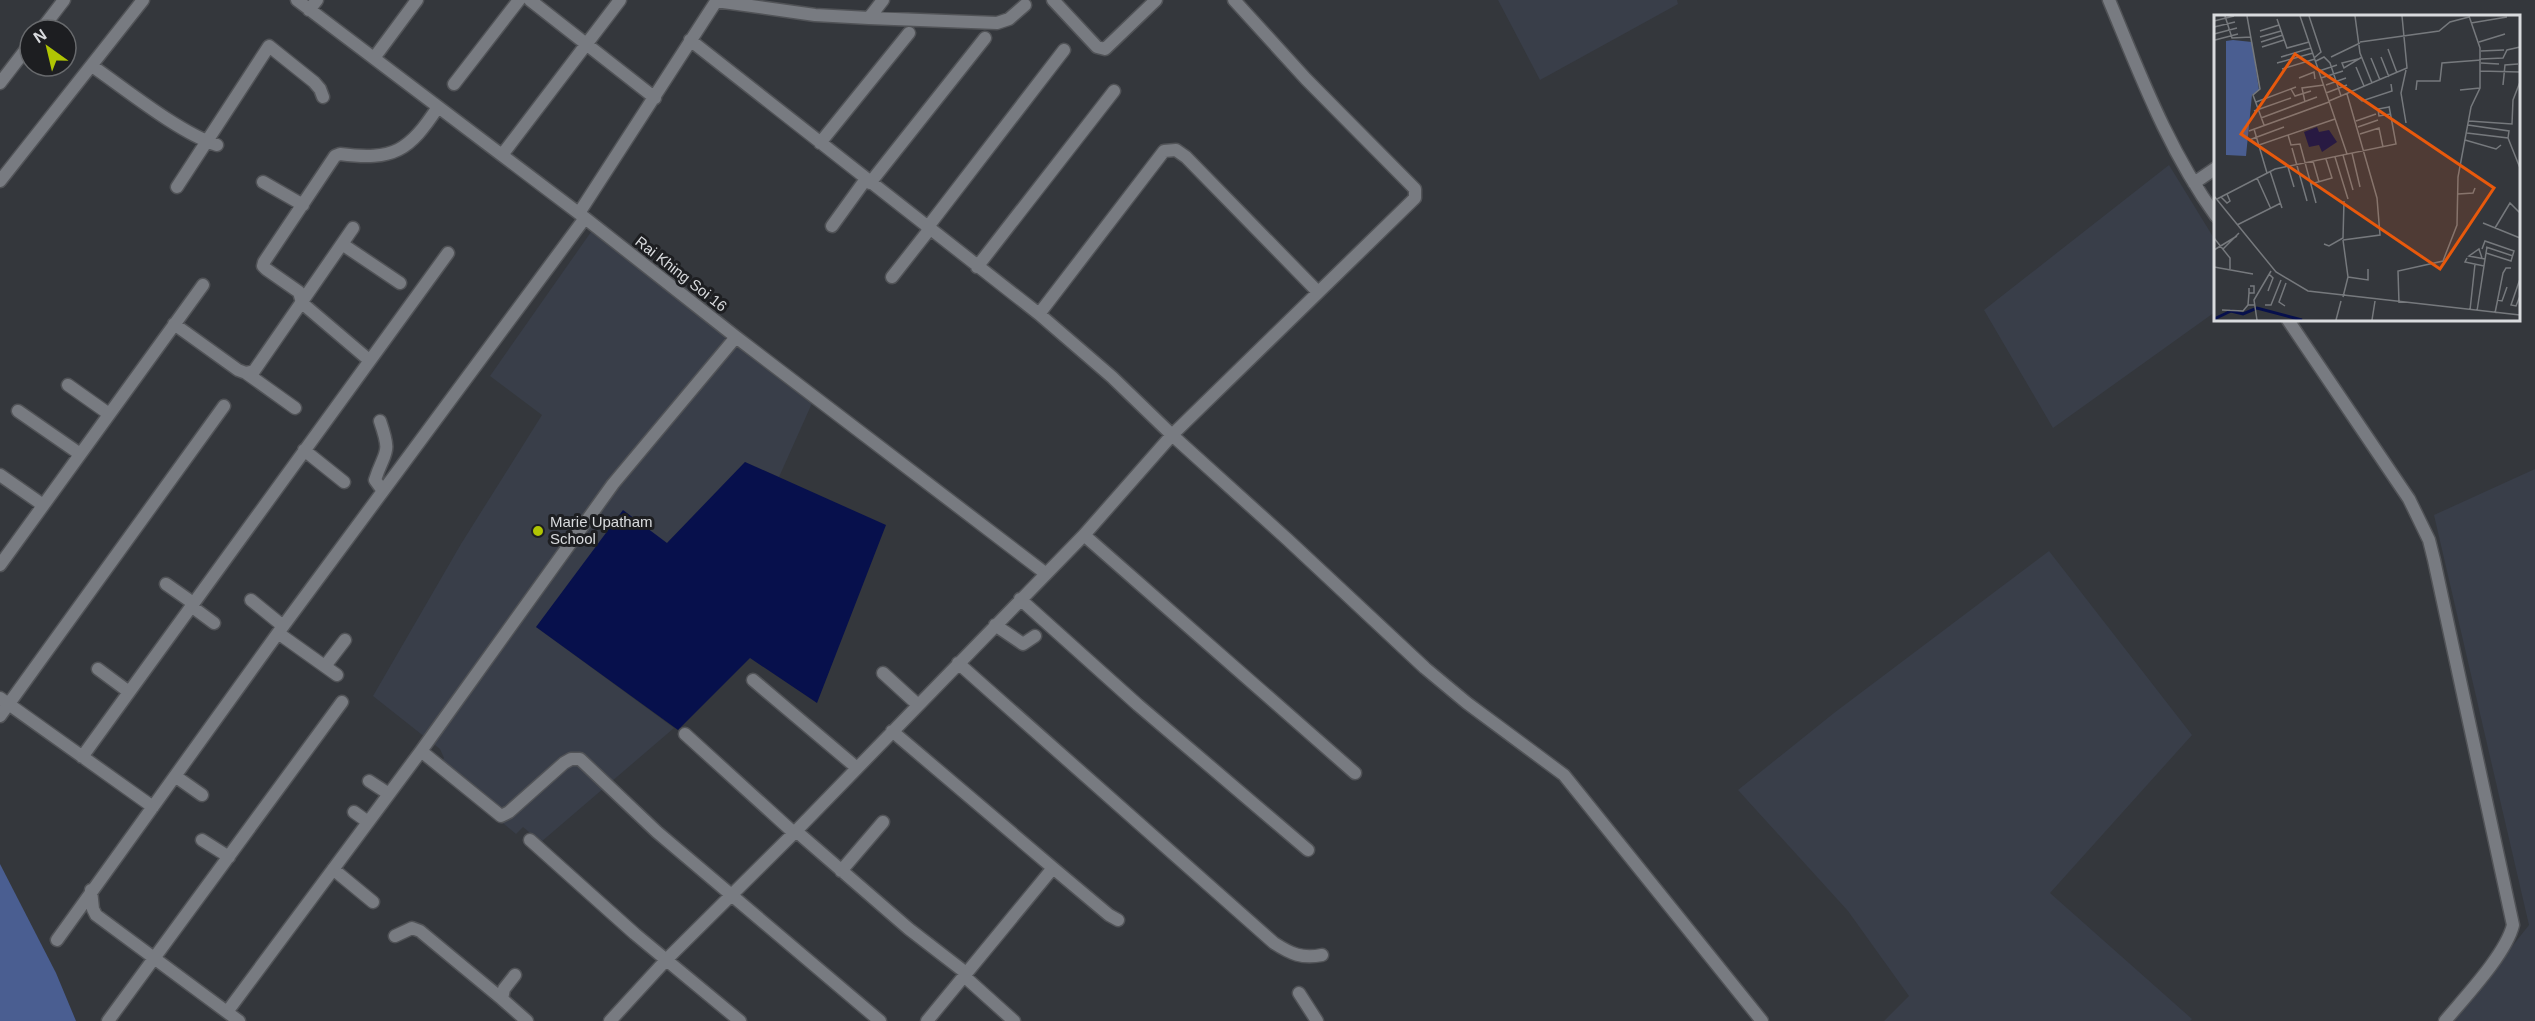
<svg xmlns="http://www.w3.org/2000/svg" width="2535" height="1021" font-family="Arial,sans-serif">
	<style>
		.built { fill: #393e49 }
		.green { fill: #4a5e91 }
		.water { fill: #07104c }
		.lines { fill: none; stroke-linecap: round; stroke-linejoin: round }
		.minor-casing { stroke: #515357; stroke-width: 15 }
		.minor { stroke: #787b81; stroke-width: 12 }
		.poi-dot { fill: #b0c503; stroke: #1d1e21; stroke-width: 2 }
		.labels { text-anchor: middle; stroke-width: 6; stroke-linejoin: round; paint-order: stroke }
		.street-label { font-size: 15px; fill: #d9dbde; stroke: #1d1e21 }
		.poi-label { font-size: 15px; fill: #d9dbde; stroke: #1d1e21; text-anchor: start }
		.inset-river { fill: none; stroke: #07104c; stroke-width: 3 }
		.inset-road { fill: none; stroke: #76797d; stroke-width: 1.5 }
		.view { fill: #e8590c; fill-opacity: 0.15; stroke: #e8590c; stroke-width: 3 }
		.inset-edge { fill: none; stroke: #d9dbde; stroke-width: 3 }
	</style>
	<rect width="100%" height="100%" fill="#34373c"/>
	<!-- built -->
	<path class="built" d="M1498 0H1677L1678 4 1540 80Z
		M2169 165 2215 240V312L2053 428 1984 310Z
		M591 232 736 337 813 401 779 477 745 462 666 544 536 627 674 728 541 842 523 827 516 834 437 768 444 758 440 749 373 696 461 544 542 415 490 376Z
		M2535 469V1021H2453L2529 925 2434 515Z
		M2049 551 2192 735 2050 893 2192 1019 2190 1021H1884L1909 996 1848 911 1738 790 1834 713Z"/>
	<!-- green -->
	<path class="green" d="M0 864 56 973 76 1021H0Z"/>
	<!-- water -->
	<path class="water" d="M745 462 886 525 817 703 750 658 678 730 536 627 623 510 667 543Z"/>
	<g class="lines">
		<defs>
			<path id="minor" d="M297 0 585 218 736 337 1045 573
				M530 0 655 98
				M1053 0 1097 47 1105 49 1156 0
				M2109 0C2140 74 2168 150 2216 216
				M716 1 815 15 869 18 883 0
				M309 10 317 0
				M869 18 997 23 1009 19 1025 5
				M41 30 64 0
				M690 40 1039 314 1112 377 1172 435 1287 539 1425 668 1467 703 1564 775 1762 1021
				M374 58 417 0
				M92 66C127 90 178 132 217 145
				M0 83 30 44
				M454 84 519 0
				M820 143 909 33
				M502 155 620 0
				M0 181 143 0
				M263 182 303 205
				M870 183 985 38
				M2194 183 2216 168
				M177 187 269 46 314 82 320 89 323 97
				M579 213 717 0
				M832 226 866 179
				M927 228 1064 50
				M342 244 400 283
				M977 267 1114 91
				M892 277 929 230
				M1039 314 1164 151 1176 150 1186 157 1317 291
				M2288 320 2409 499 2429 540 2434 560 2513 925C2506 954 2465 997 2445 1021
				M174 324 238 370 246 373 254 371 353 228
				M369 360 302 303 299 292 266 269 263 266 264 262 335 156 340 154C394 161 409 151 438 107
				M246 373 295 408
				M68 385 109 414
				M18 411 80 454
				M380 421C392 456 385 449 375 480L383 491
				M304 450 344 482
				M0 475 43 505
				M1084 535 1355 773
				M0 565 203 285
				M166 584 193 603
				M1020 599 1138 705 1308 850
				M251 600 283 626
				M191 606 214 623
				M995 625 1023 644 1035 636
				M278 633 337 675
				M958 663 1274 943C1291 954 1302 959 1322 955
				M325 666 345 640
				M98 669 129 692
				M883 673 918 705
				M753 680 857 768
				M0 698 153 807
				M0 716 224 406
				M892 731 1053 868 927 1021
				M685 734 794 833
				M421 751 501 816 509 812 564 763 571 759H580L657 832 880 1021
				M82 757 448 253
				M175 776 202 795
				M369 781 389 794
				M354 812 368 822
				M796 831 909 929 966 973
				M202 840 229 857
				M530 840 635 934 740 1021
				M1053 868 1109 915 1118 920
				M333 869 373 902
				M841 871 883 822
				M91 890 93 909 96 915 239 1021
				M395 936 412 928 420 931 502 999
				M57 940 278 633 585 218
				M515 975 504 989 502 999 527 1021
				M964 976 1014 1021
				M1299 993 1317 1021
				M227 1012 421 751 613 484 736 337
				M108 1021 342 702
				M610 1021 667 959 796 831 1084 535 1172 435 1415 198V189L1306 79 1234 0"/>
		</defs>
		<!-- minor casing -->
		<use href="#minor" class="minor-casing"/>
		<!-- minor -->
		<use href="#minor" class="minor"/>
	</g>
	<!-- markers -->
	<circle class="poi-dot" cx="538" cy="531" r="6"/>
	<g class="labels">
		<!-- street labels -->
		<g class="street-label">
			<text transform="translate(681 274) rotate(38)" y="5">Rai Khing Soi 16</text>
		</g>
		<!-- poi labels -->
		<g class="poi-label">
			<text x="550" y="527">Marie Upatham<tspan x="550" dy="17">School</tspan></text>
		</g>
	</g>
	<!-- overview -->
	<g transform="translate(2214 15)">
		<rect width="306" height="306" fill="#34373c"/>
		<path d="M19 25 38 27 45 75 38 80 32 141 12 140V26Z" fill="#4a5e91"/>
		<path d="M103 112 105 117 115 115 123 127 108 137 105 130 95 132 90 117Z" fill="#07104c"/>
		<path class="inset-river" d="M0 304 17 296 29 299 43 293 88 305"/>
		<path class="inset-road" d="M11 1 18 23 37 22M33 1 46 74 39 80 50 110M86 1 133 139M95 1 107 37 100 43M141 1 146 38 158 68M63 4 73 33 95 27M0 6 20 1M257 8 293 2M0 12 21 7M46 16 65 10M0 19 23 13M46 22 67 16M1 25 24 19M47 27 69 20M146 27 225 16 236 7 255 2M265 27 291 19M48 32 70 25M174 34 183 58M267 36 290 35M67 42 97 33M117 42 146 28M167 42 175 62M157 43 166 65M144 44 128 48 130 53 148 42M267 44 289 43 293 35 306 32M102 46 110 42 116 48 127 81M63 48 99 38M267 48 285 49M142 52 150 71M68 54 101 44M105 56 123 50M266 56 306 57M85 63 100 57 101 64M107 63 129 56M112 70 132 63M289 70 291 50 304 49M77 74 81 81 97 76M202 75 203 66H226L228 48 267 45M246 75 266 73M137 77 148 86 178 76 177 69M112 78 133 70M115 86 193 53 188 1M42 87 82 72M91 87 88 73 110 70M175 92 164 94 165 101 177 99M40 96 77 83M47 103 103 82M142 106 162 99M255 106 298 109 299 85 306 67M192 108 187 78 192 55M254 110 295 116 294 123M144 112 164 105M40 114 53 158M35 116 115 87M253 118 294 123 306 153M146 119 165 113 169 132M74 120 77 130 86 129 102 188M35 125 70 112M251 125 282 134 287 130M45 130 121 104M78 133 93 186M138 138 146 172M129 140 139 175M121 142 134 184M99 146 105 167M74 152 80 172M56 156 68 193M43 163 57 194M97 169 118 163 112 144M244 179 259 178 261 173M0 181 62 257 94 276 306 300M7 182 13 188 16 186 13 179M3 184 61 154 182 129 175 91M269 208 306 223M23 210 67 188M281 213 296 188 306 198M0 223 16 243V254M129 225 166 220 163 183 133 79M129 225 134 262 129 282M110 229 115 231 129 223 130 186M272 232 299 241M9 234 25 218M268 234 271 226 300 236 297 246 272 238 273 232M0 235 23 221M253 243 251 247 270 251M268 243 265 234 255 241 271 244M0 252 39 259M134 262 154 265V254M306 264 297 290 302 291 306 281M35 273V278H40V271H36M54 276 59 263 55 259M35 278 34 290H40M283 285 288 286 293 272M185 288 184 256 229 246 243 210 244 162 257 92 266 73V33L255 1M51 290H57L67 265M71 291 65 287 72 268M8 295 29 296 34 290M256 295 261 249M263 296 272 238M281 298 289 258 292 253H297M43 305 40 285 57 256M122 305 127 286M158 305 161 286"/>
		<path class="view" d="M81 39 280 173 226 254 27 119Z"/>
		<rect width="306" height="306" class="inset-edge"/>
	</g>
	<!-- north arrow -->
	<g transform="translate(48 48) rotate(326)"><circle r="28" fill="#1d1e21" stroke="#686a6d" stroke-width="1.5"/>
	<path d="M0-4.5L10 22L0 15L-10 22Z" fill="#b0c503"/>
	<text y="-9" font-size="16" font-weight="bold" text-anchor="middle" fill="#d9dbde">N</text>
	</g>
</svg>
